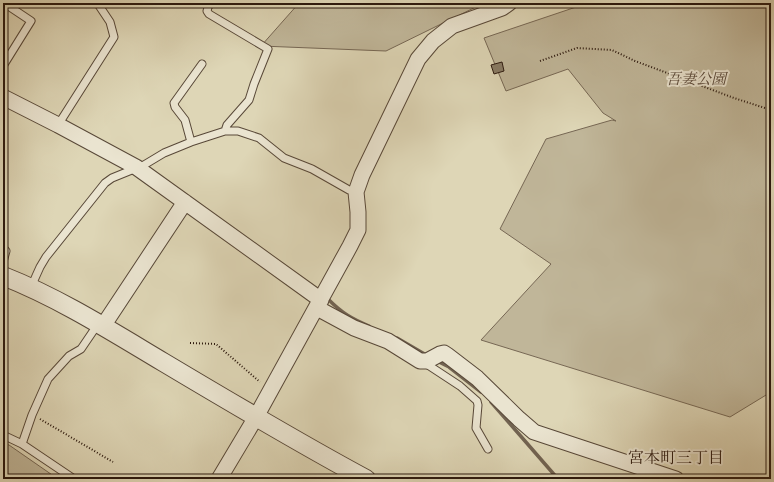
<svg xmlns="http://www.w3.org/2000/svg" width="774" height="482" font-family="Cardo,'Noto Serif JP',serif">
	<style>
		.green { fill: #c0b699; stroke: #766754 }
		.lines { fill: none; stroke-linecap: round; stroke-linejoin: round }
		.stream { stroke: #726351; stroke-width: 3.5 }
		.building { fill: #887b65; stroke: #2b180e }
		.service-casing { stroke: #584838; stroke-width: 9 }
		.minor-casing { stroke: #584838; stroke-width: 17 }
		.tertiary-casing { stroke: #584838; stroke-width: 20 }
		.path { stroke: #2b180e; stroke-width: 2; stroke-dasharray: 1 2; stroke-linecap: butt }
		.service { stroke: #eae4d0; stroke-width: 7 }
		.minor { stroke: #eae4d0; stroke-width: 15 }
		.tertiary { stroke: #eae4d0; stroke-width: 18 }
		.labels { text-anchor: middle; stroke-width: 4; stroke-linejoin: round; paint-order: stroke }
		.park-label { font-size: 15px; font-style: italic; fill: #584738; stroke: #eae4d0 }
		.neighbourhood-label { font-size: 16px; fill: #2b180e; stroke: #eae4d0 }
	</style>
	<rect width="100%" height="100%" fill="#ded6b6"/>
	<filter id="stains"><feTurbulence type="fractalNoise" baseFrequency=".005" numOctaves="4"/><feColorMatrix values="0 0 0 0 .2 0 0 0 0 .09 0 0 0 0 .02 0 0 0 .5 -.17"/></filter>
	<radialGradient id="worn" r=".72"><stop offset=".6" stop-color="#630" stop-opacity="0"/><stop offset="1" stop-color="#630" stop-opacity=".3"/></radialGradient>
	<!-- green -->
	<path class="green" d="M299 3H484L386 51 261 46Z
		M588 3H771V392L730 417 481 340 551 264 500 229 546 139 612 120 616 121 603 113 568 69 506 91 484 38Z
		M3 443 9 445 58 479H3Z"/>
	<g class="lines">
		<!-- stream -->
		<path class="stream" d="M329 300C342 313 352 319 369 326
			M397 338 428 356
			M437 361 449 367 481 392
			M491 402 558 479"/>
	</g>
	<!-- building -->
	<path class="building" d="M502 62 504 71 494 74 491 65Z"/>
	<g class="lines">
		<defs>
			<path id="service" d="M211 3 208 7 207 11 209 14 268 49 254 84 249 100 227 125 225 131
				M3 66 31 21 4 3
				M58 125 114 37 110 22 98 4
				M191 142 185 120 175 107 174 103 202 64
				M3 248 6 251 3 262
				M31 287 40 267 46 257 105 183 112 178 144 165 164 153 191 142 225 131H238L259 138 284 158 312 169 349 190 356 192
				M425 363 460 386 477 401 478 405 476 428 488 449
				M3 435 22 444 74 479
				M22 444 32 415 48 379 69 356 81 349 98 324"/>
			<path id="minor" d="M3 97 58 125 136 167 321 300
				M317 308 354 328 388 341 420 361H427L440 354 444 353 447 355 477 378 519 419 534 432 676 479
				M103 326 185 202
				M219 479 256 417 350 246 358 230V212L356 192 362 175 418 59 433 41 452 26 502 8 509 3"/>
			<path id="tertiary" d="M3 276C59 298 111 331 163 362 230 402 297 442 366 479"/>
		</defs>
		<!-- service casing -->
		<use href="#service" class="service-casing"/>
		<!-- minor casing -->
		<use href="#minor" class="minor-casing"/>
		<!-- tertiary casing -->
		<use href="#tertiary" class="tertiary-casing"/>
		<!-- path -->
		<path class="path" d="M540 61 577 48 612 50 635 61 734 98 771 110
			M190 343 216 344 260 382
			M40 419 113 462"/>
		<!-- service -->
		<use href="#service" class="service"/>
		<!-- minor -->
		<use href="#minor" class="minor"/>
		<!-- tertiary -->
		<use href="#tertiary" class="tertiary"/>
	</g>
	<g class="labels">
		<!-- park labels -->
		<g class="park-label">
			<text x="696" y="84">吾妻公園</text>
		</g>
		<!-- neighbourhood labels -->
		<g class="neighbourhood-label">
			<text x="676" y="463">宮本町三丁目</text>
		</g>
	</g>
	<!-- margin -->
	<rect width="774" height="482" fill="none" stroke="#ded6b6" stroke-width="16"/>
	<rect x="4" y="4" width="766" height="474" fill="none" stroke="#2b180e" stroke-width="2"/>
	<rect x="8" y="8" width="758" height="466" fill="none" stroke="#2b180e"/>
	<rect width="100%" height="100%" filter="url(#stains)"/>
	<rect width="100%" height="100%" fill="url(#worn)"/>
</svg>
